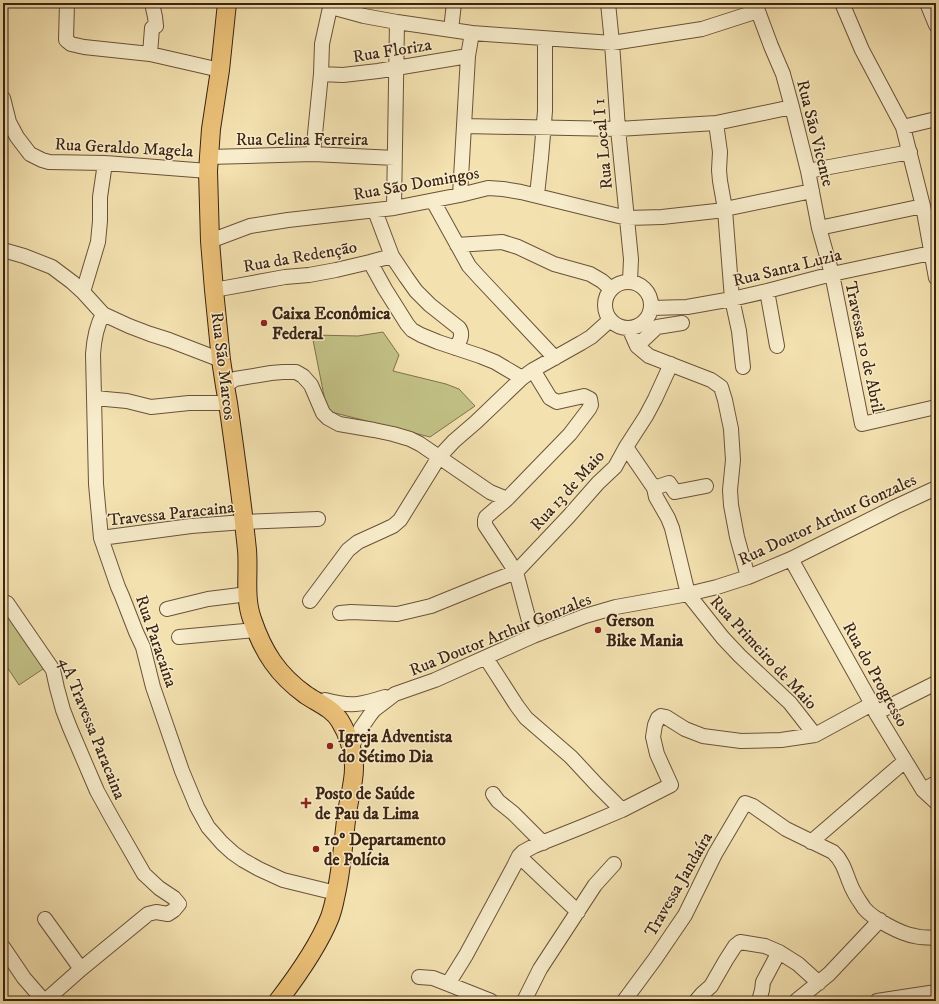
<svg xmlns="http://www.w3.org/2000/svg" width="939" height="1004" font-family="'IM FELL DW Pica',serif">
	<style>
		.green { fill: #c2c186; stroke: #7f724c }
		.lines { fill: none; stroke-linecap: round; stroke-linejoin: round }
		.minor-casing { stroke: #6a523a; stroke-width: 16 }
		.major-casing { stroke: #3c2313; stroke-width: 20 }
		.minor { stroke: #f7eccb; stroke-width: 14 }
		.major { stroke: #eac078; stroke-width: 18 }
		.poi-dot { fill: #8f2418; stroke: #f7eccb; stroke-width: 1.5 }
		.labels { text-anchor: middle; stroke-width: 3; stroke-linejoin: round; paint-order: stroke }
		.street-label { font-size: 17px; fill: #3c2313; stroke: #f7eccb }
		.poi-label { font-size: 17px; font-weight: bold; fill: #3c2313; stroke: #f7eccb; text-anchor: start }
	</style>
	<rect width="100%" height="100%" fill="#f3e1af"/>
	<filter id="stains"><feTurbulence type="fractalNoise" baseFrequency=".005" numOctaves="4"/><feColorMatrix values="0 0 0 0 .2 0 0 0 0 .09 0 0 0 0 .02 0 0 0 .5 -.17"/></filter>
	<radialGradient id="worn" r=".72"><stop offset=".6" stop-color="#630" stop-opacity="0"/><stop offset="1" stop-color="#630" stop-opacity=".3"/></radialGradient>
	<!-- green -->
	<path class="green" d="M383 332 399 355 393 371 446 384 459 389 475 406 430 437 327 411 312 335 358 336Z
		M3 608 46 667 19 685 3 661Z"/>
	<g class="lines">
		<defs>
			<path id="minor" d="M67 3 66 40 71 44 84 47 150 54 220 70
				M608 3 612 43 618 129 631 259 630 281
				M755 3 771 46 783 74 792 107 808 171 819 228 832 274 862 424 936 407
				M842 3 862 50 903 127 923 206 936 278
				M927 3 936 25
				M331 7 364 16 397 22 472 33 612 43 702 29 758 11
				M451 30 454 3
				M150 54 152 28 156 26 155 17 152 3
				M321 74 343 75 378 71 468 56
				M3 98 9 122 17 137 30 154 42 160 49 162 105 163 208 171
				M716 123 720 152 719 170 720 181 725 209
				M464 126 618 129 716 123 792 107
				M903 127 936 119
				M313 154 321 74 322 44 331 3
				M208 157 313 154 395 158
				M808 171 910 152
				M460 195 468 56 472 33
				M537 195 541 158 545 111V39
				M433 201 469 266 478 276 555 358
				M394 208 397 22
				M725 210 732 299 739 331 743 367
				M375 211 392 256 406 277 416 291 430 305 459 328C464 335 459 342 456 348
				M819 228 923 206
				M210 241 250 226 288 220 394 208 460 195 488 188 503 189 521 192 627 218 662 217 725 210V209L812 191
				M457 245 502 242 518 247 554 264 590 274 602 281 611 289
				M3 250 24 256 52 267 72 282 83 292 103 314 129 326 150 334 169 340 221 360
				M370 262 385 289 407 324 412 330 421 335 438 342 480 356 495 362 522 378
				M605 305a23 23 0 1 1 46 0a23 23 0 1 1-46 0Z
				M214 290 285 277 309 275 336 270 370 262 392 256
				M767 291 777 346
				M83 292 98 242 100 221V197L105 163
				M651 308 687 307 732 299 767 291 832 274 931 253
				M103 314C96 327 94 339 93 354L96 484 101 538 118 587 122 596 136 632 143 647 153 687 182 771 197 807 208 827 222 843 233 853 243 860 259 869 283 880 336 893
				M629 328 637 346 649 356 711 380 721 387 725 400 731 429 732 445 733 460 730 490 731 505 737 537 748 577
				M637 346 657 327 682 323
				M225 386 235 379 271 373 283 372H296L303 376 311 385 323 413 328 418 339 424 374 430 393 434 410 439 420 444 490 492 507 499 486 517 485 520V525L516 572 533 636
				M95 398 127 401 151 407 189 403H228
				M626 447 654 488 656 497 668 518 672 528 688 594 723 638 740 656 790 703 815 735
				M654 488 669 483 675 492 706 486
				M507 499 570 434 589 409 591 405 590 399 584 396 557 402 550 398 533 370
				M101 538 191 526 244 522 318 519
				M791 559 872 704 876 713 923 790 936 802
				M310 601 348 550 358 542 380 532 393 526 400 520 439 457 454 441 476 422 522 378 533 370 581 343 591 337 610 320
				M3 602 7 603 53 670 57 688 63 710 70 728 97 791 113 820 144 874 159 888 174 898 179 904 174 910 168 914 156 912 148 914 81 969 45 1001
				M167 609 208 599 248 594
				M340 613 351 612 397 614 410 611 431 606 490 582 516 572 569 516 598 483 615 467 626 447 646 416 655 399 671 364
				M179 637 256 630
				M486 658 517 706 526 718 571 757 597 785 622 810
				M319 703 325 700C351 707 360 705 385 697
				M876 713 936 683
				M351 748 361 728 370 715 374 710 395 694 435 680 533 636 585 616 616 607 688 594 717 587 748 577 791 559 895 507 936 488
				M923 790 936 783
				M493 794 498 801 513 813 543 843
				M811 842 905 761
				M519 856 578 912
				M45 919 81 969
				M3 947 24 978 44 1001
				M419 977 433 978 491 1001
				M448 984 466 955 514 866 519 856 523 852 534 846 584 826 622 810 671 785 657 754 653 737 655 725 658 718 661 716 666 717 685 729 703 736 741 741 781 740 815 735 872 704
				M524 1001 540 969 595 885 614 864
				M624 1001 655 959 685 915 715 854 745 803 753 806 786 829 833 852C846 864 846 878 854 892 857 898 861 903 864 908 873 919 901 934 915 936 921 938 929 937 936 938
				M696 1001 702 994 711 986 726 960 735 946 740 942 765 946 779 952 798 964 819 983
				M759 1001 762 990 763 982 779 952
				M796 1001 829 974 880 920
				M877 1001 936 992"/>
			<path id="major" d="M227 3 220 70 211 129 208 171 210 241 214 290 221 360 225 386 228 403C235 452 242 501 247 550 249 573 244 597 252 619 263 652 278 675 306 695 318 703 332 708 340 721 348 734 354 752 354 768 354 783 349 798 347 813 343 841 342 870 335 898 334 904 332 911 330 917 318 947 298 975 278 1001"/>
		</defs>
		<!-- minor casing -->
		<use href="#minor" class="minor-casing"/>
		<!-- major casing -->
		<use href="#major" class="major-casing"/>
		<!-- minor -->
		<use href="#minor" class="minor"/>
		<!-- major -->
		<use href="#major" class="major"/>
	</g>
	<!-- markers -->
	<g class="poi-dot">
		<circle cx="264" cy="323" r="4"/>
		<circle cx="598" cy="630" r="4"/>
		<circle cx="330" cy="746" r="4"/>
		<path d="M304 797h4v4h4v4h-4v4h-4v-4h-4v-4h4z"/>
		<circle cx="316" cy="849" r="4"/>
	</g>
	<g class="labels">
		<!-- street labels -->
		<g class="street-label">
			<text transform="translate(392 50) rotate(-9)" y="6">Rua Floriza</text>
			<text transform="translate(816 133) rotate(76)" y="6">Rua São Vicente</text>
			<text x="302" y="145">Rua Celina Ferreira</text>
			<text transform="translate(602 144) rotate(-95)" y="6">Rua Local I 1</text>
			<text transform="translate(124 147) rotate(3)" y="6">Rua Geraldo Magela</text>
			<text transform="translate(416 183) rotate(-10)" y="6">Rua São Domingos</text>
			<text transform="translate(300 256) rotate(-10)" y="6">Rua da Redenção</text>
			<text transform="translate(787 267) rotate(-14)" y="6">Rua Santa Luzia</text>
			<text transform="translate(865 347) rotate(78)" y="6">Travessa 10 de Abril</text>
			<text transform="translate(224 366) rotate(83)" y="6">Rua São Marcos</text>
			<text transform="translate(567 490) rotate(-48)" y="6">Rua 13 de Maio</text>
			<text transform="translate(171 513) rotate(-6)" y="6">Travessa Paracaina</text>
			<text transform="translate(827 519) rotate(-25)" y="6">Rua Doutor Arthur Gonzales</text>
			<text transform="translate(500 634) rotate(-22)" y="6">Rua Doutor Arthur Gonzales</text>
			<text transform="translate(157 641) rotate(71)" y="6">Rua Paracaína</text>
			<text transform="translate(764 652) rotate(47)" y="6">Rua Primeiro de Maio</text>
			<text transform="translate(876 674) rotate(61)" y="6">Rua do Progresso</text>
			<text transform="translate(93 728) rotate(68)" y="6">4A Travessa Paracaina</text>
			<text transform="translate(678 884) rotate(-60)" y="6">Travessa Jandaíra</text>
		</g>
		<!-- poi labels -->
		<g class="poi-label">
			<text x="272" y="319">Caixa Econômica<tspan x="272" dy="20">Federal</tspan></text>
			<text x="606" y="626">Gerson<tspan x="606" dy="20">Bike Mania</tspan></text>
			<text x="338" y="742">Igreja Adventista<tspan x="338" dy="20">do Sétimo Dia</tspan></text>
			<text x="315" y="799">Posto de Saúde<tspan x="315" dy="20">de Pau da Lima</tspan></text>
			<text x="324" y="845">10º Departamento<tspan x="324" dy="20">de Polícia</tspan></text>
		</g>
	</g>
	<!-- margin -->
	<rect width="939" height="1004" fill="none" stroke="#f3e1af" stroke-width="16"/>
	<rect x="4" y="4" width="931" height="996" fill="none" stroke="#3c2313" stroke-width="2"/>
	<rect x="8" y="8" width="923" height="988" fill="none" stroke="#3c2313"/>
	<rect width="100%" height="100%" filter="url(#stains)"/>
	<rect width="100%" height="100%" fill="url(#worn)"/>
</svg>
